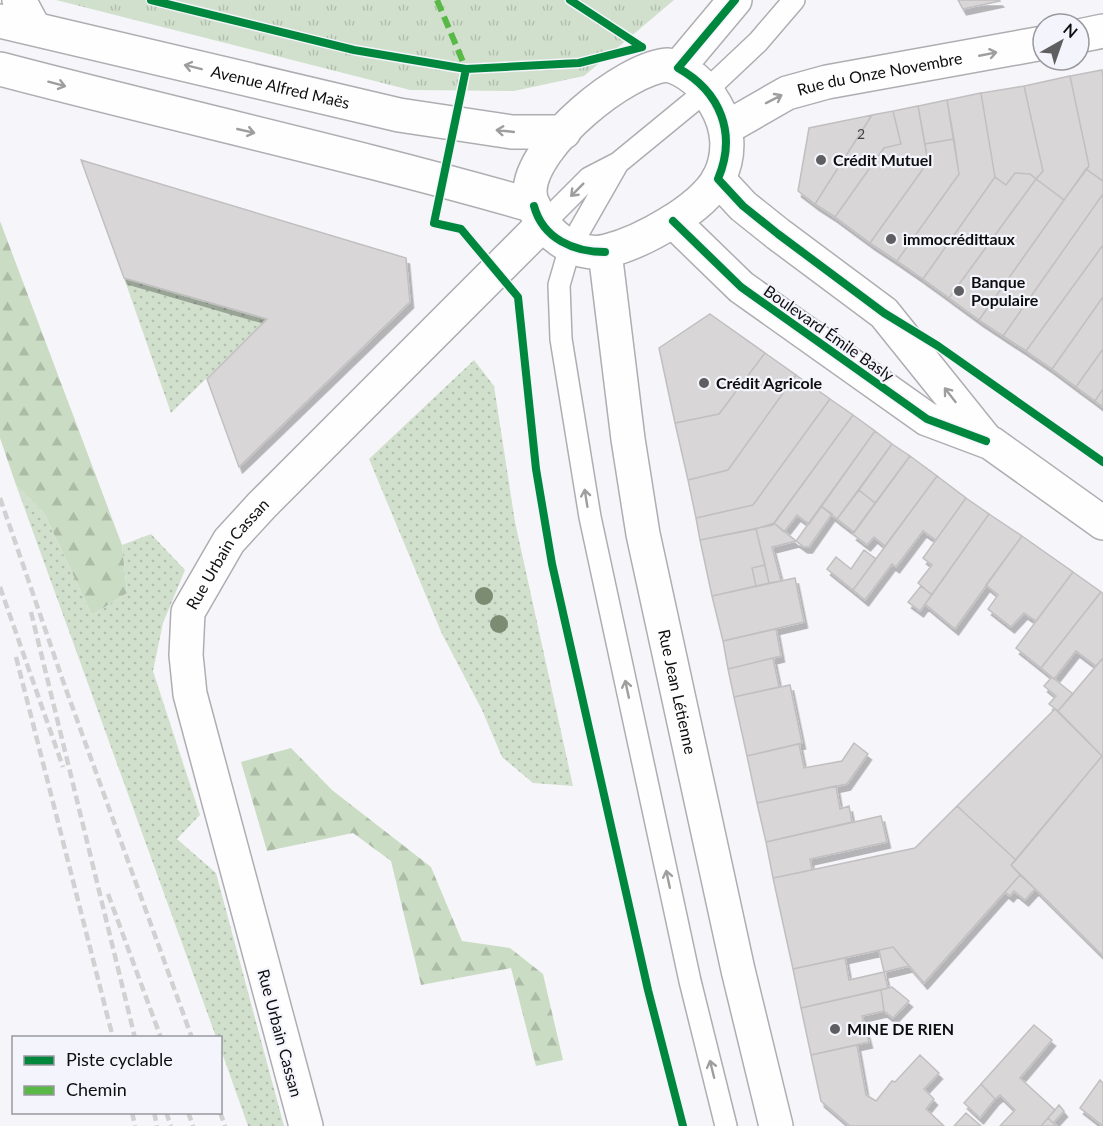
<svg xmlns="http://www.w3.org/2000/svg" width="1103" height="1126" font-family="Lato,sans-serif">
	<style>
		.grass { fill: url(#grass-dots) }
		.forest { fill: url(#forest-firs) }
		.park { fill: url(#park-tufts) }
		.building { fill: #d8d6d7; stroke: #c1bfc0; stroke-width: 1.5; filter: url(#shadow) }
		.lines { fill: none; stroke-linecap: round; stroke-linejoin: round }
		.service-casing { stroke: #aeaeb2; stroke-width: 24 }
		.minor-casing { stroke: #aeaeb2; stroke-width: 36 }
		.tertiary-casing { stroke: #aeaeb2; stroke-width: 36 }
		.secondary-casing { stroke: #aeaeb2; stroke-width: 36 }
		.service { stroke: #fefefe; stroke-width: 21 }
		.minor { stroke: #fefefe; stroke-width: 33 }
		.tertiary { stroke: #fefefe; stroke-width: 33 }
		.secondary { stroke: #fefefe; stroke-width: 33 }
		.rail { stroke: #d1d1d2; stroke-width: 4.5; stroke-dasharray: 9 4.5; stroke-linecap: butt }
		.quiet { stroke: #58b947; stroke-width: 6; stroke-dasharray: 12 6; stroke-linecap: butt }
		.cycleway-casing { stroke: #f4f4fc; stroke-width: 11 }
		.cycleway { stroke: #00873e; stroke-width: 8 }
		.tree { fill: #7b8c72 }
		.oneway { stroke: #9e9e9f }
		.poi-dot { fill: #5f5f62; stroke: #f4f4fc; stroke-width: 2 }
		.labels { text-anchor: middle; stroke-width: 4.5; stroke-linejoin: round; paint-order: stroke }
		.number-label { font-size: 14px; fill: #404042 }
		.street-label { font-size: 16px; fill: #0e0e10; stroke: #f4f4fc }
		.poi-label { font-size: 16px; font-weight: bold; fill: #0e0e10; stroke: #f4f4fc; text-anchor: start }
	</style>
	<defs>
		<pattern id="grass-dots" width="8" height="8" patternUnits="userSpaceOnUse" patternTransform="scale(1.5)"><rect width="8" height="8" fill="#d1e0cc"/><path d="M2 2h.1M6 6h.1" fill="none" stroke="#b2bfae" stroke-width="1.8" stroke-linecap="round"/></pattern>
		<pattern id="forest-firs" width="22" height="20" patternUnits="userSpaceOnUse" patternTransform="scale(1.5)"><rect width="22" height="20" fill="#cadcc4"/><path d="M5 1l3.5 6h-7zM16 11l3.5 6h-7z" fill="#acbca7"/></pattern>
		<pattern id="park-tufts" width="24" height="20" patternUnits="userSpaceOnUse" patternTransform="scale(1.5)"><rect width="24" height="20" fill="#d1e0cc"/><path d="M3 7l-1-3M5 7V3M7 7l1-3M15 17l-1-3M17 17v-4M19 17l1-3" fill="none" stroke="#b2bfae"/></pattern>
		<filter id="shadow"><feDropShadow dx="3.5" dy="6" stdDeviation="0" flood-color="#0004"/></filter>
	</defs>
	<rect width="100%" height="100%" fill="#f6f6fa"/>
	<!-- grass -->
	<path class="grass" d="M124 278 267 319 171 413Z
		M474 360 494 386 515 522 573 786 533 783 502 757 482 710 442 634 369 459Z
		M16 485 44 513 92 615 127 593 122 545 151 534 185 570 163 623 153 671 200 815 177 839 216 873 284 1126H248L221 1050 220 1038 216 1037Z"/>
	<!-- forest -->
	<path class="forest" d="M0 221 122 545 127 593 92 615 44 513 16 485 0 438Z
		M291 748 332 790 431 867 462 941 510 948 543 974 563 1060 536 1066 511 968 421 985 391 861 353 833 267 851 241 762Z"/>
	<!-- park -->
	<path class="park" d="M56 0H674L584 76 514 91 410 90Z"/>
	<!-- building -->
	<path class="building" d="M958 0H999L1000 1 963 9Z
		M1102 70 1103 76V181L1086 169 1089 166 1070 76Z
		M1070 76 1089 166 1064 200 1036 179 1043 171 1024 86Z
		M1024 86 1043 171 1036 179 1030 174 1015 173 1006 185 995 177 981 93Z
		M981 93 995 177 923 279 897 261 959 174 947 100Z
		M947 100 954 139 925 144 918 106Z
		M918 106 928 162 870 243 835 217 884 148 901 144 893 111Z
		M893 111 901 144 884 148 835 217 815 204 872 115Z
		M872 115 815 204 798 191 809 128Z
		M954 139 959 174 897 261 870 243 928 162 925 144Z
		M81 160 406 258 410 302 239 467 207 379 267 319 124 278Z
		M1086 169 1103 181V194L1003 336 979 320Z
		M1015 173 1030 174 1036 179 949 298 923 279 995 177 1006 185Z
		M1036 179 1064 200 979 320 949 298Z
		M1103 194V245L1026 351 1003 336Z
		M1103 245V297L1052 369 1026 351Z
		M1103 297V349L1076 387 1052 369Z
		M710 314 765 353 719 414 675 423 659 348Z
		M1103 349V389L1095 401 1076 387Z
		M765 353 796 375 728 470 688 480 675 423 719 414Z
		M796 375 830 399 753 505 696 518 688 480 728 470Z
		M1103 389V407L1095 401Z
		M830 399 853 415 773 525 700 540 696 518 753 505Z
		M853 415 875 431 809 524 797 515 784 532 774 523Z
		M875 431 892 444 837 519 821 506Z
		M892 444 910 456 875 503 859 490Z
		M910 456 937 476 885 546 874 537 867 545 853 534Z
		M937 476 966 498 936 540 923 531 896 567 892 564 865 600 853 590Z
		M859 490 875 503 854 532 837 519Z
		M966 498 989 514 932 595 918 583 932 565 923 558Z
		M821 506 832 514 809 547H804L796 541Z
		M989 514 1022 536 955 629 925 604Z
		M774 523 796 541 772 547 781 581 769 583 756 529Z
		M756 529 765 565 752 568 756 586 712 596 700 540Z
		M1022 536 1073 572 1036 621 1024 613 1011 627 988 609 998 595 986 585Z
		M864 550 876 559 853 590 827 569 836 557 851 569Z
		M765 565 769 583 756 586 752 568Z
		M1073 572 1101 592 1041 668 1016 648Z
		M795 578 804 622 723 641 712 596Z
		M921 586 932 595 920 611 908 602Z
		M1101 592 1103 594V658L1096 666 1076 651 1054 679 1041 668Z
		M776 629 781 656 728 669 723 641Z
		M773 658 779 687 734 697 728 669Z
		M1103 658V755L1102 756 1058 711Z
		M1052 677 1073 694 1058 711 1049 704 1056 696 1044 686Z
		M790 685 802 743 747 756 734 697Z
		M1055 709 1102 756 1016 860 957 806Z
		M854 743 868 754 847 784 757 803 747 756 799 744 804 768 842 761Z
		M1103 755V956L1011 865Z
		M836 786 840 809 849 806 852 822 766 842 757 803Z
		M957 806 1016 860 1011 865 1020 875 924 983 893 947 793 969 773 878 915 848Z
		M881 816 887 842 810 859 812 870 773 878 766 842Z
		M1020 875 1035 889 1025 900 1014 891 1010 896 1005 892Z
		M893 947 909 966 884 972 879 950Z
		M845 958 849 980 884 972 888 988 801 1008 793 969Z
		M892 987 909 1001 893 1018 884 1011 881 990Z
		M881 990 884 1011 862 1016 869 1042 811 1055 801 1008Z
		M1034 1025 1052 1040 1020 1078 1055 1110 1041 1126H1000L1015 1110 1000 1095 995 1099 981 1084Z
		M857 1045 866 1095 876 1101 892 1081 895 1082 920 1055 939 1073 924 1089 934 1099 926 1109 944 1126H850L821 1101 811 1055Z
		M1100 1080 1103 1083V1126L1080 1108Z
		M981 1084 995 1099 980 1118 964 1103Z
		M1059 1105 1064 1111 1053 1123 1048 1118Z
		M966 1113 981 1126H954Z
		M1048 1118 1053 1123 1057 1126H1041Z"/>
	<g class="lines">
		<defs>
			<path id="service" d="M618 163 570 247 559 285 561 339 590 517 690 981 726 1126
				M543 224 589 178 618 163 707 90 758 42 794 0"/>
			<g id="minor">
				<path d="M19 0 34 28"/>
				<path id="s1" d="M306 1126 190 694 186 655 188 612 229 541 262 505 543 224"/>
			</g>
			<g id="tertiary">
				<path id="s2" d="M605 252 628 439 643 534 738 970 776 1126"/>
			</g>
			<g id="secondary">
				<path id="s3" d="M0 21 399 115 512 132H564"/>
				<path d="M1079 36 1103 31"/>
				<path d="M668 65C690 71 704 85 715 104 729 127 731 154 719 178 701 210 642 242 607 251 590 255 573 249 560 240 546 230 530 209 530 191 531 145 624 68 668 65Z"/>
				<path d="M678 68 735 0"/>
				<path d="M0 69C178 116 357 155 534 206"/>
				<path id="s4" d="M726 128 787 93 827 82 1043 43"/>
				<path d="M718 179 743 206 778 234 884 313 986 440"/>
				<path d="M673 221 741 287 927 419 991 443 1103 523"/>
			</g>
		</defs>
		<!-- service casing -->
		<use href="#service" class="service-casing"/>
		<!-- minor casing -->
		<use href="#minor" class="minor-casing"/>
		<!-- tertiary casing -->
		<use href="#tertiary" class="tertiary-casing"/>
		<!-- secondary casing -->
		<use href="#secondary" class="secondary-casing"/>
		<!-- service -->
		<use href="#service" class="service"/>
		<!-- minor -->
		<use href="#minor" class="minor"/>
		<!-- tertiary -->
		<use href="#tertiary" class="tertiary"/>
		<!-- secondary -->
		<use href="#secondary" class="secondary"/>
		<!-- rail -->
		<path class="rail" d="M0 498 63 681 192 1038
			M0 587 63 767
			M31 612 135 1038
			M16 657 113 1038
			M108 894 161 1038
			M132 1112 135 1126
			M154 1112 157 1126
			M166 1112 171 1126
			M188 1112 193 1126
			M220 1112 225 1126"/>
		<!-- quiet -->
		<path class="quiet" d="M437 0 466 69"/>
		<defs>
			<path id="cycleway" d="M151 0 354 50 466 69 579 63 642 47
				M570 0 642 47
				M735 0 678 68C721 92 737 134 718 179L743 206 778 234 884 313 938 346 1103 462
				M466 69 434 223 461 229 518 297 536 469 552 564 648 990 683 1126
				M534 206C543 239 574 252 605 252
				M673 221 741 287 927 419 986 441"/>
		</defs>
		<!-- cycleway casing -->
		<use href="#cycleway" class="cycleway-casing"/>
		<!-- cycleway -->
		<use href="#cycleway" class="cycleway"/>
	</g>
	<!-- trees -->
	<g class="tree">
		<circle cx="484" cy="596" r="9"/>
		<circle cx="499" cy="624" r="9"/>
	</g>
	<!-- one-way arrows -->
	<defs><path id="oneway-shaft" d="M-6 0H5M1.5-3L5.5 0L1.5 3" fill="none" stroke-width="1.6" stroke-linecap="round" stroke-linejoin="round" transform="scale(1.5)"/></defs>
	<g class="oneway">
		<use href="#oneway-shaft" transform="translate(988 54) rotate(-11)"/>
		<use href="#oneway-shaft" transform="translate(193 67) rotate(-166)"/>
		<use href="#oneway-shaft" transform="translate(57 84) rotate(15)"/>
		<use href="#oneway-shaft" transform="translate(774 99) rotate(-27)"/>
		<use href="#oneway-shaft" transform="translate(246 131) rotate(13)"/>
		<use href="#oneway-shaft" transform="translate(505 131) rotate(-174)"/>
		<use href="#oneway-shaft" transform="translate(577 190) rotate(135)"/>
		<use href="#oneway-shaft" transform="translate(950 395) rotate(-128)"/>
		<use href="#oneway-shaft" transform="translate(586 498) rotate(-99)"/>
		<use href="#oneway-shaft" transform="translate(627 689) rotate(-102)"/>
		<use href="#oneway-shaft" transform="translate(668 879) rotate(-102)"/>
		<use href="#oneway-shaft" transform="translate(712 1069) rotate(-104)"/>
	</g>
	<!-- markers -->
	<g class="poi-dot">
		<circle cx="821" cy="160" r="6"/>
		<circle cx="891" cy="239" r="6"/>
		<circle cx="959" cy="291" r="6"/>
		<circle cx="704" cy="383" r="6"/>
		<circle cx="835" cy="1029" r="6"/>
	</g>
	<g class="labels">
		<!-- number labels -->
		<g class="number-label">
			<text x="861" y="139">2</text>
		</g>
		<!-- street labels -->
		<g class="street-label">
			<text dy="6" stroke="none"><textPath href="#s4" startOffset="165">Rue du Onze Novembre</textPath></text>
			<text dy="6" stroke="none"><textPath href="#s3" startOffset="288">Avenue Alfred Maës</textPath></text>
			<text transform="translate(829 333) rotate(35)" y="6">Boulevard Émile Basly</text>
			<text dy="6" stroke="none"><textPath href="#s1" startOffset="600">Rue Urbain Cassan</textPath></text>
			<text dy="6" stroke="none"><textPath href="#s2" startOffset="446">Rue Jean Létienne</textPath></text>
			<text transform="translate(280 1033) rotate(75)" y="6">Rue Urbain Cassan</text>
		</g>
		<!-- poi labels -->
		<g class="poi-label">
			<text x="833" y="166">Crédit Mutuel</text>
			<text x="903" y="245">immocrédittaux</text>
			<text x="971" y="288">Banque<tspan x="971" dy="18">Populaire</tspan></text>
			<text x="716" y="389">Crédit Agricole</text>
			<text x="847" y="1035">MINE DE RIEN</text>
		</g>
	</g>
	<!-- legend -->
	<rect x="12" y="1036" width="210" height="78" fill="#f4f4fc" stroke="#98989e" stroke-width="1.5"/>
	<rect x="24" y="1056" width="30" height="9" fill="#00873e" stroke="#98989e" stroke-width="1.5"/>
	<text x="66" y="1066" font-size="18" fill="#0e0e10">Piste cyclable</text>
	<rect x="24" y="1086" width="30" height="9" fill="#58b947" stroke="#98989e" stroke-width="1.5"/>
	<text x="66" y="1096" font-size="18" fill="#0e0e10">Chemin</text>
	<!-- north arrow -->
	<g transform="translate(1061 42) rotate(40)"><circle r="28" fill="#f4f4fc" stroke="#98989e" stroke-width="1.5"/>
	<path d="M0-4.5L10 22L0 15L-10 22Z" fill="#5f5f62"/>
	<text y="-9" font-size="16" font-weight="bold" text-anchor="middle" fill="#0e0e10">N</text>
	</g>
</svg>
